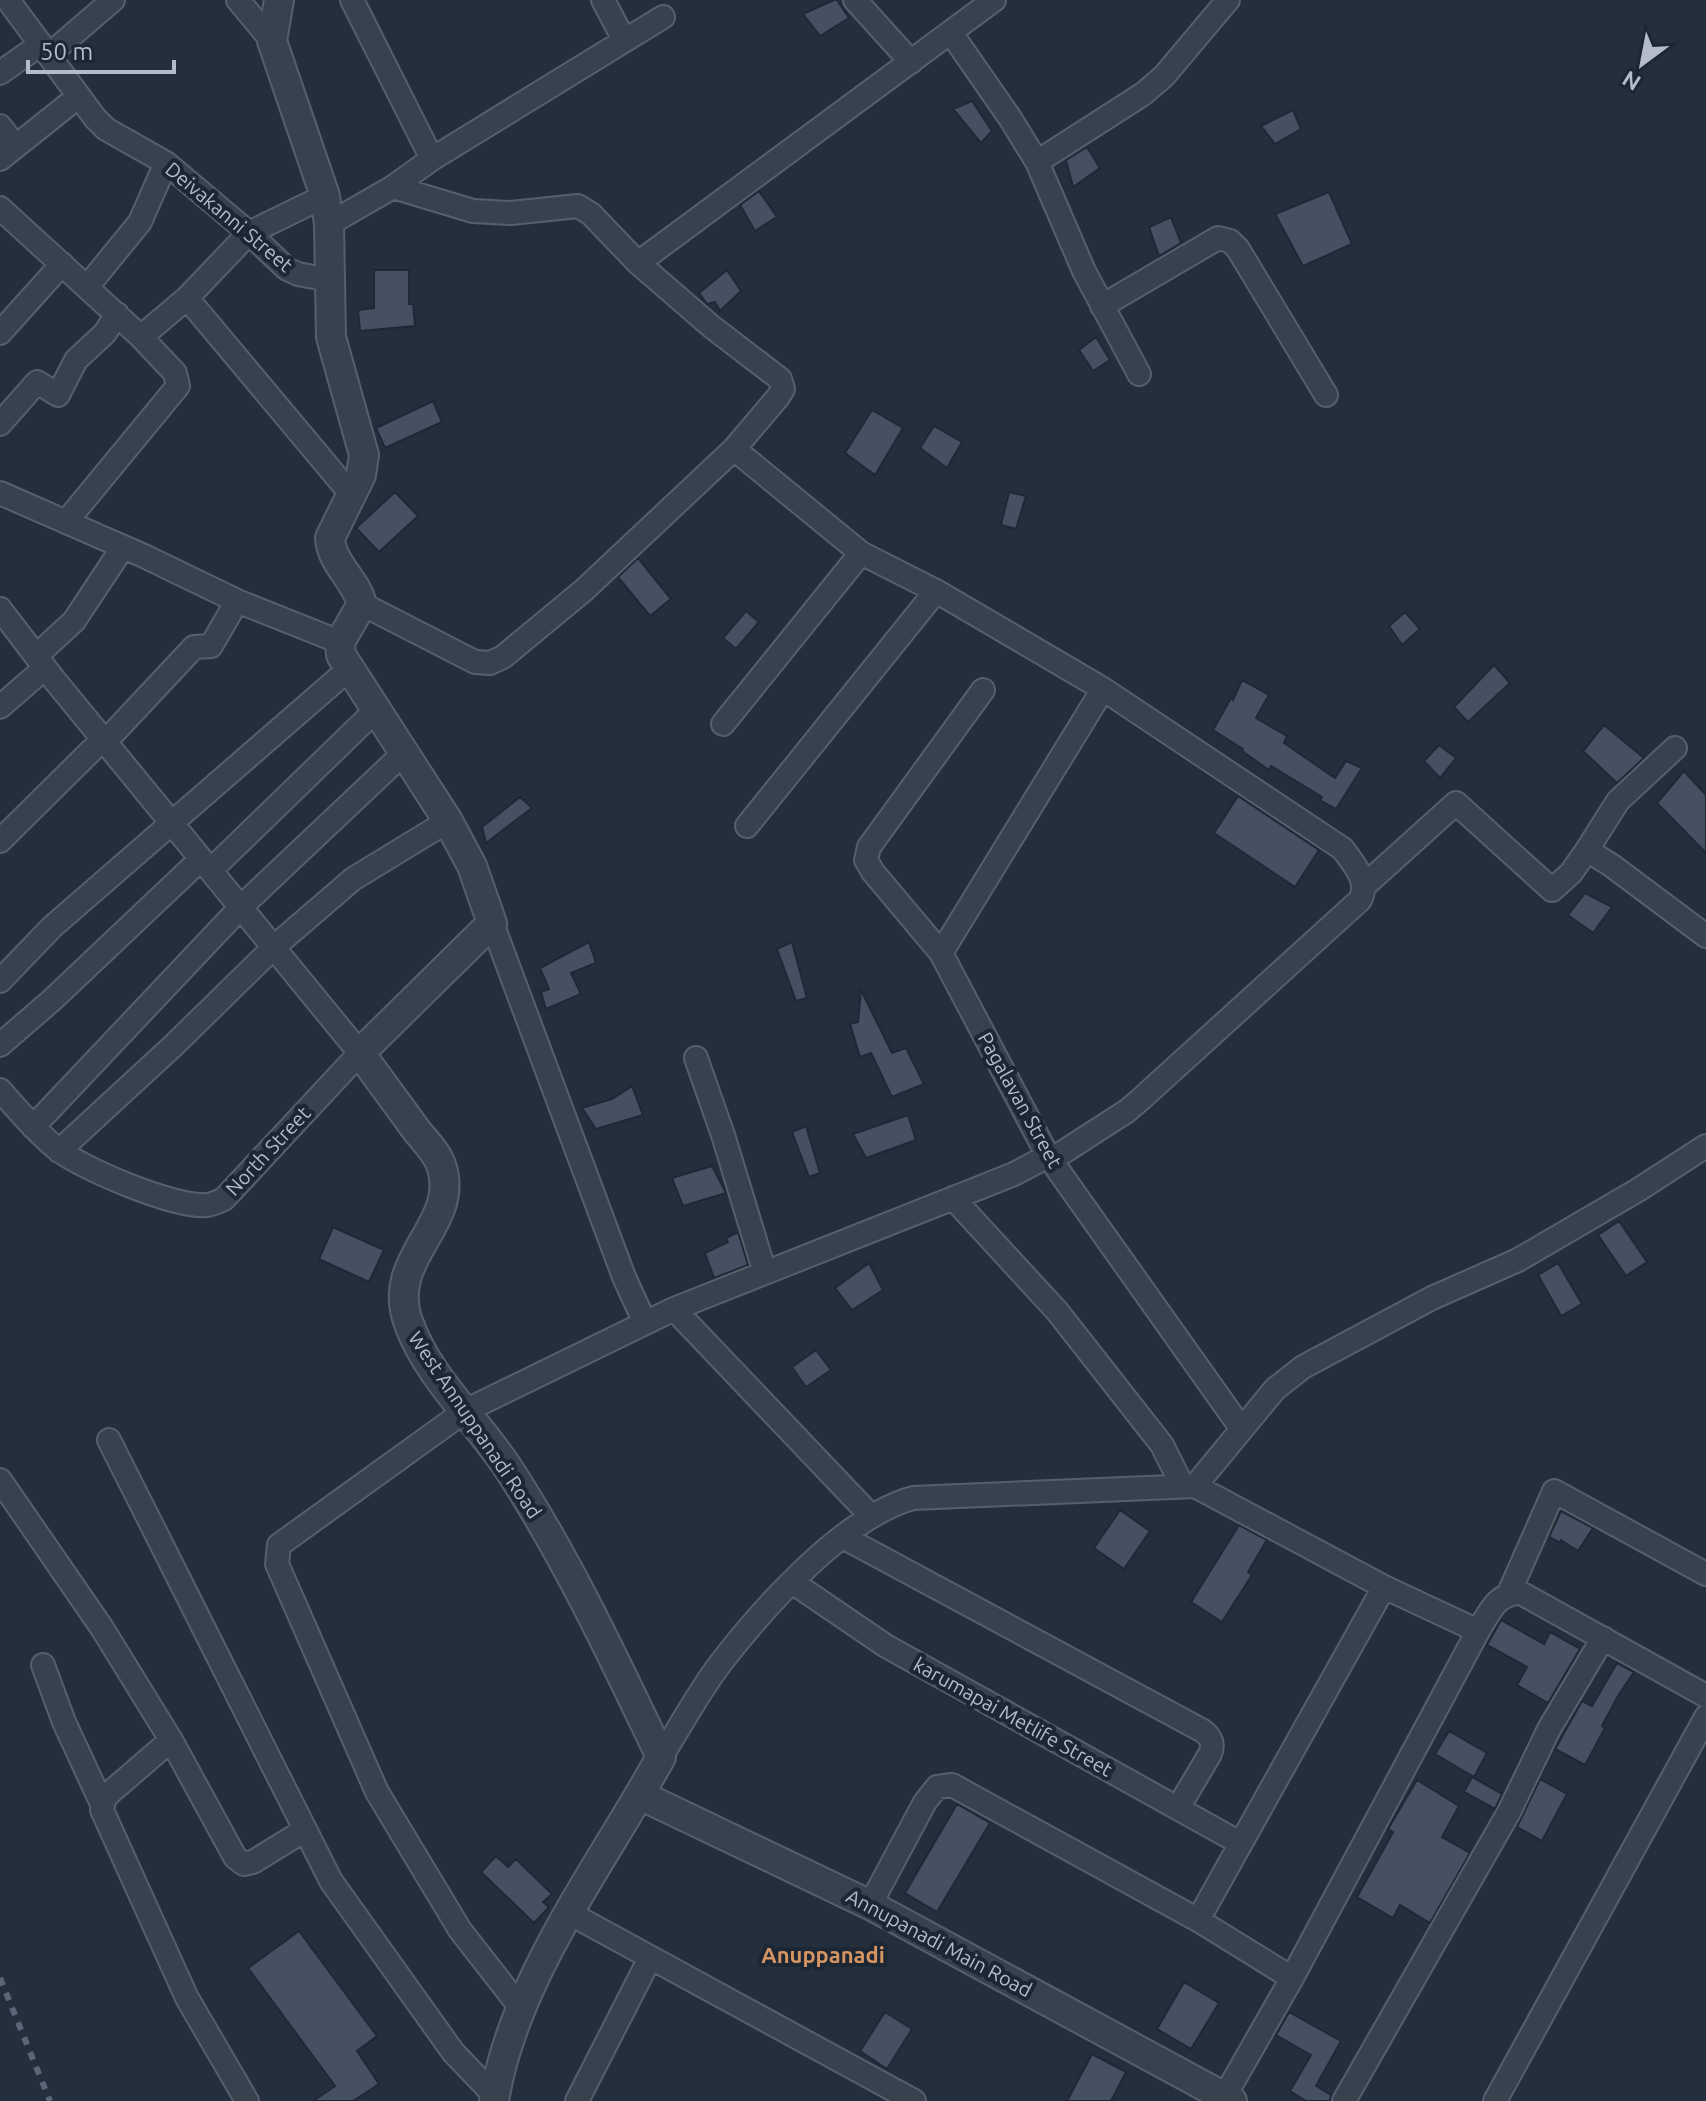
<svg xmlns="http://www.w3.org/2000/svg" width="1706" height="2101" font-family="Ubuntu,sans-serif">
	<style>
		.building { fill: #455162; stroke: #1f2835; stroke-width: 2 }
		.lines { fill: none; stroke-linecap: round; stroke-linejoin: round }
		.minor-casing { stroke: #565f6c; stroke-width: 26 }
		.tertiary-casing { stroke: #565f6c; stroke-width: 32 }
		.minor { stroke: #38414e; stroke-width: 22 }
		.tertiary { stroke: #38414e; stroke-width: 28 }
		.rail { stroke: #5a6575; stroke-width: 6; stroke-dasharray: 8 8; stroke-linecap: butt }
		.labels { text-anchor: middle; stroke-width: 8; stroke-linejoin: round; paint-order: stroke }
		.street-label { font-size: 20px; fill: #b4bcc9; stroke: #1d2633 }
		.neighbourhood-label { font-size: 22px; font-weight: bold; fill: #d59563; stroke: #1d2633 }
	</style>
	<rect width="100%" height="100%" fill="#242f3e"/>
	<!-- building -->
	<path class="building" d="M834 0H837L849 18 820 36 803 14Z
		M972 101 992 131 981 143 953 109Z
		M1293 110 1301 129 1275 144 1261 126Z
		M1087 147 1100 168 1073 187 1066 160Z
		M759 191 777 217 755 231 740 205Z
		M1329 192 1352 244 1303 266 1275 214Z
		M1171 217 1181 243 1159 256 1149 227Z
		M374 270H409V304H413L415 326 360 331 358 310 374 308Z
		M727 270 741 291 720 311 715 302 707 304 699 293Z
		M1096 337 1110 360 1093 371 1079 350Z
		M433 401 442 422 385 448 376 428Z
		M872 410 903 428 875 475 845 453Z
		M934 426 962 442 947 468 920 448Z
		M395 492 418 516 379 552 356 528Z
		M1009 492 1026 496 1016 529 1001 525Z
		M638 558 671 599 650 616 618 577Z
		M746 611 759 622 736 649 723 638Z
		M1405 612 1420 629 1402 645 1389 626Z
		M1494 665 1510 683 1468 722 1454 707Z
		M1242 680 1269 695 1256 718 1287 736 1284 743 1335 778 1346 761 1362 768 1336 809 1320 800 1322 797 1271 766 1269 770 1242 751 1243 749 1213 730 1231 698 1233 700Z
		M1604 725 1644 758 1617 783 1583 751Z
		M1439 745 1456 758 1440 778 1424 761Z
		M1684 771 1706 795V853L1657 803Z
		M1238 796 1319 850 1295 887 1214 833Z
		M520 797 532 808 486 843 482 827Z
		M1585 893 1612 907 1593 933 1568 915Z
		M589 942 596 963 571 973 581 994 546 1009 541 992 549 989 540 968Z
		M792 942 807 998 796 1001 777 949Z
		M861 990 892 1053 906 1048 924 1084 892 1097 871 1053 860 1057 850 1024 858 1022Z
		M632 1086 643 1115 596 1129 582 1108 612 1099Z
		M908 1115 916 1140 866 1158 853 1134Z
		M806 1126 820 1173 809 1177 792 1132Z
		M712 1166 726 1193 683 1206 672 1178Z
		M1619 1221 1647 1262 1626 1276 1598 1235Z
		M333 1227 384 1250 369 1282 319 1259Z
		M738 1232 748 1265 714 1278 705 1253 728 1242 726 1238Z
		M869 1263 883 1290 852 1310 835 1288Z
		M1558 1263 1582 1304 1561 1316 1538 1275Z
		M816 1350 831 1370 806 1387 792 1367Z
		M1120 1510 1150 1531 1124 1569 1094 1548Z
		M1561 1511 1593 1528 1578 1551 1561 1540 1560 1543 1549 1537Z
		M1239 1525 1267 1540 1248 1572 1252 1575 1222 1622 1191 1602Z
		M1501 1620 1544 1644 1550 1632 1580 1649 1548 1703 1517 1685 1527 1667 1487 1645Z
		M1617 1663 1634 1672 1618 1696 1602 1726 1605 1728 1585 1765 1555 1749 1582 1701 1592 1706Z
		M1449 1731 1487 1753 1474 1777 1435 1754Z
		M1472 1777 1502 1794 1495 1809 1464 1792Z
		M1540 1779 1567 1794 1542 1841 1517 1827Z
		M1417 1780 1459 1806 1442 1837 1470 1853 1430 1923 1400 1905 1393 1918 1357 1897 1393 1832 1388 1829Z
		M957 1804 990 1823 937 1912 905 1893Z
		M496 1856 508 1867 516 1859 552 1894 543 1902 549 1907 534 1923 481 1872Z
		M299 1931 377 2036 357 2051 379 2084 353 2101H313L335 2086 248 1968Z
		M1184 1982 1219 2003 1191 2049 1157 2029Z
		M885 2012 912 2029 887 2069 860 2051Z
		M1289 2012 1341 2041 1316 2086 1331 2095 1330 2101H1306L1290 2091 1311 2055 1276 2035Z
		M1092 2054 1126 2072 1111 2101H1067Z"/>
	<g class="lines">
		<defs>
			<path id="minor" d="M8 0 95 118 106 129 166 163 249 233 287 269 298 274 329 280
				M238 0 272 41
				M352 0 432 159
				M603 0 624 40
				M855 0 911 62
				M951 33 1010 118 1037 162 1084 271 1139 374
				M49 55 113 0
				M0 73 41 44
				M0 126 15 146
				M0 159 79 96
				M1037 162 1143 94 1164 76 1228 0
				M393 187 432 159 663 17
				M325 196 249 233 187 298 351 494
				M0 208 141 337 187 298
				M329 224 393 187 473 211 511 213 578 206 591 214 638 263 712 327 780 379 783 389 778 397 734 449 861 553 936 591 1103 689
				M638 263 994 0
				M87 287 140 222 166 163
				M1102 306 1218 238 1230 241 1238 249 1326 395
				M0 333 62 264
				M0 424 37 382 58 395 76 360 105 333 117 314
				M0 493 144 556 237 601 340 642
				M66 522 178 386 175 373 141 337
				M362 604 475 662 490 663 503 657 584 590 734 449
				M0 609 52 677 360 1053 224 1199C219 1201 212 1205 206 1205 175 1208 80 1168 56 1148 35 1131 18 1110 0 1090
				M36 656 74 621 123 547
				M983 690 869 847 866 860 873 872 941 953 1048 1156 1241 1428
				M0 707 45 668
				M723 724 861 553
				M105 742 194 647 211 646 237 601
				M1675 748 1618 801 1587 850 1611 865 1706 936
				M747 826 936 591
				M0 841 103 739
				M211 870 376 710
				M1364 886 1456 803 1552 890 1571 873 1587 850
				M492 923 624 1277 645 1323
				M941 953 1103 689 1343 849C1354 865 1370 881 1360 900L1141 1099 1127 1111 1051 1160
				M0 981 52 927 349 669
				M0 1045 52 1000 201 859
				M696 1058 723 1135 765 1273
				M33 1127 241 907 405 752
				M59 1151 174 1045 274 947 353 879 448 821
				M953 1198 1057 1311 1162 1445 1182 1485
				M674 1309 871 1516
				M109 1440 331 1881 453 2052 494 2095
				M0 1480 102 1628 171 1740 235 1857 244 1864 253 1862 305 1830
				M1195 1486 1384 1587 1478 1631C1490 1612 1496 1593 1521 1593L1706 1696
				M843 1537 1203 1731C1212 1738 1214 1744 1210 1754L1178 1808
				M792 1582 886 1646 1240 1843
				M1509 1593 1554 1491 1706 1574
				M43 1665 64 1722 102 1804
				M171 1740 105 1797 102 1810 187 1998 247 2101
				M661 1757C680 1727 698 1693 720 1664 763 1608 844 1517 913 1498L1195 1486 1275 1389 1303 1367 1432 1298 1518 1260 1638 1190 1706 1146
				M870 1905 925 1802 937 1787 952 1785 1198 1920 1292 1978
				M569 1913 914 2101
				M1198 1920 1384 1587
				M520 2007 460 1930 377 1792 277 1564 279 1545 465 1411 674 1309 1014 1174 1048 1156
				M577 2101 650 1958
				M1222 2101 1292 1978 1478 1631
				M1344 2101 1509 1812 1549 1729 1603 1638
				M1495 2101 1706 1717"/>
			<path id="tertiary" d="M279 0 272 41 325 196 329 224 331 337 364 455 361 475 330 538C331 563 356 580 362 604L340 642 341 655 448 821 472 866 492 923 360 1053C379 1079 398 1105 417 1131 425 1141 437 1153 441 1165 462 1225 383 1257 409 1324 428 1377 477 1421 508 1468 568 1560 614 1659 661 1757 602 1864 513 1980 494 2101
				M640 1795 870 1905 1232 2101"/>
		</defs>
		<!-- minor casing -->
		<use href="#minor" class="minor-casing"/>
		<!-- tertiary casing -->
		<use href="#tertiary" class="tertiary-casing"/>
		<!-- minor -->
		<use href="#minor" class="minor"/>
		<!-- tertiary -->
		<use href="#tertiary" class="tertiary"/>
		<!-- rail -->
		<path class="rail" d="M0 1978 50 2101"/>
	</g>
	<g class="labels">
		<!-- street labels -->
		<g class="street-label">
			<text transform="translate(229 217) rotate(40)" y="7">Deivakanni Street</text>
			<text transform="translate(1020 1100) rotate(61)" y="7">Pagalavan Street</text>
			<text transform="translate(268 1151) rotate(-47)" y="7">North Street</text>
			<text transform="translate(475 1425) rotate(56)" y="7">West Annuppanadi Road</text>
			<text transform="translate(1013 1717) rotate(29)" y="7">karumapai Metlife Street</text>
			<text transform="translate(939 1943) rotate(28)" y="7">Annupanadi Main Road</text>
		</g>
		<!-- neighbourhood labels -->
		<g class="neighbourhood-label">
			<text x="823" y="1963">Anuppanadi</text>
		</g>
	</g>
	<!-- north arrow -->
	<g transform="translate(1642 64) rotate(212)" stroke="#1d2633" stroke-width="6" paint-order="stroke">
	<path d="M0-6L14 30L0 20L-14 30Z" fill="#b4bcc9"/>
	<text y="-12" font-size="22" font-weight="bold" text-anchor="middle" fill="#b4bcc9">N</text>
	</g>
	<!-- scale -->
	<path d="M28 60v12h146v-12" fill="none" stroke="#b4bcc9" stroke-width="4"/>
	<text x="40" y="60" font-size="24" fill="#b4bcc9" stroke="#1d2633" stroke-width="6" paint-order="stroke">50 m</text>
</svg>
